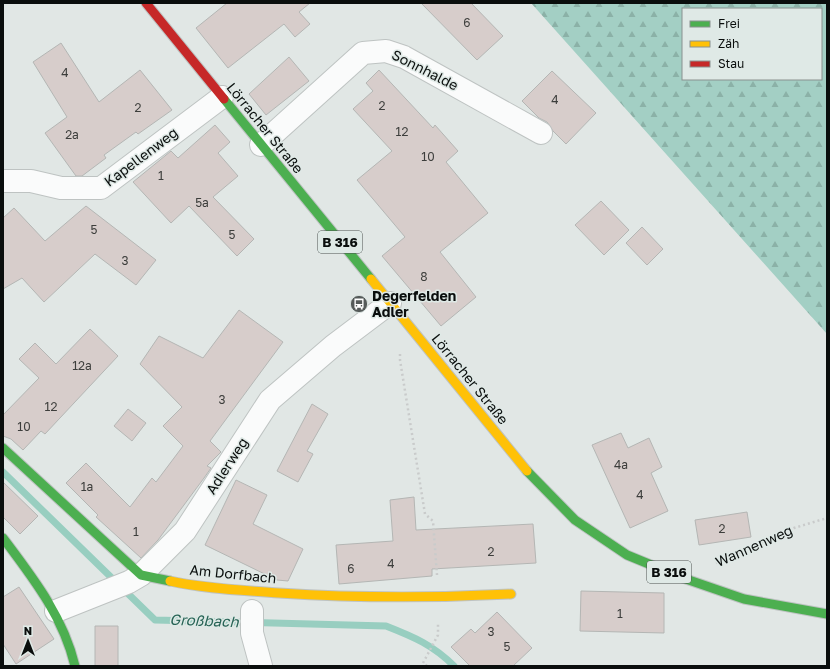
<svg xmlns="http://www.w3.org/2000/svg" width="830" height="669" font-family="'Golos Text',sans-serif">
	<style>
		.forest { fill: url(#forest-firs); fill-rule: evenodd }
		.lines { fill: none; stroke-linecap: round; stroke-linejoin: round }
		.stream { stroke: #98cec0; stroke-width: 7 }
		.building { fill: #d7cdcb; stroke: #b4b6b4 }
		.street-casing { stroke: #bec3c2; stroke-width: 24 }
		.fast-casing { stroke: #bec3c2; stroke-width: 11 }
		.slow-casing { stroke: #bec3c2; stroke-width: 11 }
		.jam-casing { stroke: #bec3c2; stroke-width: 11 }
		.path { stroke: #c9cbcb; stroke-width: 2.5; stroke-dasharray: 2 3; stroke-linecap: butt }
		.street { stroke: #fafbfb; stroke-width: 22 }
		.fast { stroke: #4caf50; stroke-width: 9 }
		.slow { stroke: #ffc107; stroke-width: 9 }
		.jam { stroke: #c62828; stroke-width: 9 }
		.labels { text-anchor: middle; stroke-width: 3; stroke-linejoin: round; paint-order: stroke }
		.number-label { font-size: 12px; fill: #3d3e3c }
		.shield { fill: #dfe9e6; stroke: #4a504e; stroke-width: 1 }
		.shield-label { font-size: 13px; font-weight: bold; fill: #0a0e0d }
		.street-label { font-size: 14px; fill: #0a0e0d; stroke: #dfe9e6 }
		.poi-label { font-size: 14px; font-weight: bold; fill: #0a0e0d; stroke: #dfe9e6; text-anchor: start }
		.water-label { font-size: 15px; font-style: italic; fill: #286456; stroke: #dfe9e6 }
	</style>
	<defs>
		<pattern id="forest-firs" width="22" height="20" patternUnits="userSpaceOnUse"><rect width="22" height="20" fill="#a3cfc4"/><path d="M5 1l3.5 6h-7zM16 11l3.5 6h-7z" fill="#8bb1a7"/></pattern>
	</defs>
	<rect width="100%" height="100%" fill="#e1e7e5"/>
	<!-- forest -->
	<path class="forest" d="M531 3H827V334ZM683 9H821V79H683Z"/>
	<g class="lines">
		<!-- stream -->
		<path class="stream" d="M3 472 155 620 386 626C414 637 433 645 454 666"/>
	</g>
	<!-- building -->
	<path class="building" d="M227 3H310L299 12 310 24 295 37 284 24 228 68 196 28Z
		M421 3H471L503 36 477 60Z
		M61 43 99 102 140 70 172 110 138 134 136 132 104 155 106 158 82 176H76L45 133 67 117 33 62Z
		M289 57 309 81 266 115 249 94Z
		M379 70 433 128 435 125 458 151 446 162 488 213 440 252 476 297 441 326 382 256 405 237 357 180 392 151 353 109 373 91 366 83Z
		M552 71 596 113 566 144 553 131 547 122 539 118 522 101Z
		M215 125 230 142 218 153 238 176 213 197 254 239 237 256 189 206 171 223 133 182 171 151 178 158Z
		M601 201 629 230 604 255 575 225Z
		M86 206 156 260 136 285 95 254 44 302 22 278 3 289V218L14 208 45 241Z
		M642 227 663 249 647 265 626 243Z
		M239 310 283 342 210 441 221 452 207 466 211 468 204 478 158 540 141 558 96 517 98 515 66 483 86 463 130 507 152 478 156 482 183 446 163 426 182 407 140 364 159 336 203 358Z
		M90 329 118 356 45 434 41 431 23 450 11 439 3 436V415L39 378 19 359 35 343 56 364Z
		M312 404 328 414 307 451 313 454 298 482 277 471Z
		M128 409 146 423 132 441 114 426Z
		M621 433 628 448 649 438 662 467 651 473 668 511 630 528 592 445Z
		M236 480 267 495 253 524 303 549 288 581 277 580 205 545Z
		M3 482 38 516 20 534 3 517Z
		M414 497 416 530 533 524 536 563 432 569V576L339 584 336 545 393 541 390 500Z
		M747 512 751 537 699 545 695 520Z
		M19 587 54 639 16 664 3 644V597Z
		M581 591 664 593V633L580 631Z
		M497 612 532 648 513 666H470L451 647 471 629 475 633Z
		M95 626H118V666H95Z"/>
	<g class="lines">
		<defs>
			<path id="street" d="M261 145 363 53 386 51 404 57 541 133
				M3 181H31L61 188H101L222 97
				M56 611 129 582 141 575 185 531 270 400 333 346 390 303
				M252 611V633L261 666"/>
			<path id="fast" d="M224 99 371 279
				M3 448 141 575 170 581
				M527 471 575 520 627 555 683 578 744 599 827 614
				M3 538C33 578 63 616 75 666"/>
			<path id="slow" d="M371 279 527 471
				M170 581C206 589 243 590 279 593 357 598 434 598 511 594"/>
			<path id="jam" d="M146 3 224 99"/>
		</defs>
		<!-- street casing -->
		<use href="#street" class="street-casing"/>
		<!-- fast casing -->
		<use href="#fast" class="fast-casing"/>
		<!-- slow casing -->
		<use href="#slow" class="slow-casing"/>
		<!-- jam casing -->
		<use href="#jam" class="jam-casing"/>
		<!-- path -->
		<path class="path" d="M400 354V360L425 514 433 521 437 575
			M716 563 794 528 827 518
			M427 666 423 663 438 635V622"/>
		<!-- street -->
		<use href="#street" class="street"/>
		<!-- fast -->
		<use href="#fast" class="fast"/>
		<!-- slow -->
		<use href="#slow" class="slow"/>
		<!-- jam -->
		<use href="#jam" class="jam"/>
	</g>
	<!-- icons -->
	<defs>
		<symbol id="bus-disc" viewBox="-11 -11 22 22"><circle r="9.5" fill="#555a59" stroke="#dfe9e6"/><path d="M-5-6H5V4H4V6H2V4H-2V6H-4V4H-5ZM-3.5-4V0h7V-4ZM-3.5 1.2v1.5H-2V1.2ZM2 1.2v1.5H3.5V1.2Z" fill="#fff"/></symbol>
	</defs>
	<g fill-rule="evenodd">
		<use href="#bus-disc" x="349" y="294" width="20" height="20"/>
	</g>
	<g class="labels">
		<!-- number labels -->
		<g class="number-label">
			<text x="467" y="27">6</text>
			<text x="65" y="77">4</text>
			<text x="555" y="104">4</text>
			<text x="382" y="110">2</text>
			<text x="138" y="112">2</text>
			<text x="402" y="136">12</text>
			<text x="72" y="139">2a</text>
			<text x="428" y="161">10</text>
			<text x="161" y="180">1</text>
			<text x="202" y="207">5a</text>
			<text x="94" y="234">5</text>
			<text x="232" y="239">5</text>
			<text x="125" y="265">3</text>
			<text x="424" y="281">8</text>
			<text x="82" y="370">12a</text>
			<text x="222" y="404">3</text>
			<text x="51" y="411">12</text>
			<text x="24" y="431">10</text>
			<text x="621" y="469">4a</text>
			<text x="87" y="491">1a</text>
			<text x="640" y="499">4</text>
			<text x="722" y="533">2</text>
			<text x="136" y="536">1</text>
			<text x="491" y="556">2</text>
			<text x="391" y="568">4</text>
			<text x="351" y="573">6</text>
			<text x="620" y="618">1</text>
			<text x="491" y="636">3</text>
			<text x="507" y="651">5</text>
		</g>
		<!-- shield labels -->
		<g class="shield">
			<rect x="318" y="231" width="44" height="22" rx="3"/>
			<rect x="647" y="561" width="44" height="22" rx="3"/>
		</g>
		<g class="shield-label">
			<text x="340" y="247">B 316</text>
			<text x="669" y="577">B 316</text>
		</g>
		<!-- street labels -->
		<g class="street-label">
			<text transform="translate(425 70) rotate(27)" y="5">Sonnhalde</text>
			<text transform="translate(265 128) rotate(51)" y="5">Lörracher Straße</text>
			<text transform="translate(141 157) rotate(-37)" y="5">Kapellenweg</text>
			<text transform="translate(470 379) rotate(51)" y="5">Lörracher Straße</text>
			<text transform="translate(227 466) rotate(-57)" y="5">Adlerweg</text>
			<text transform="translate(754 546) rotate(-24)" y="5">Wannenweg</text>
			<text transform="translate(233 574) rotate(6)" y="5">Am Dorfbach</text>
		</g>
		<!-- poi labels -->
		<g class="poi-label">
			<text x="372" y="301">Degerfelden<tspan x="372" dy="16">Adler</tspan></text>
		</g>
		<!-- water labels -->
		<g class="water-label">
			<text transform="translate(204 621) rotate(2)" y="5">Großbach</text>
		</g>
	</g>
	<!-- border -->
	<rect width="830" height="669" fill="none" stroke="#0a0e0d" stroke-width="8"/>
	<!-- legend -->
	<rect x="682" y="8" width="140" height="72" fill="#dfe9e6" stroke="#8a918f"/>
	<rect x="690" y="21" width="20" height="6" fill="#4caf50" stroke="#8a918f"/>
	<text x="718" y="28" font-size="12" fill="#0a0e0d">Frei</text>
	<rect x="690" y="41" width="20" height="6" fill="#ffc107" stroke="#8a918f"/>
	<text x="718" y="48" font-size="12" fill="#0a0e0d">Zäh</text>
	<rect x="690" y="61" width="20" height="6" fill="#c62828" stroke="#8a918f"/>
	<text x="718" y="68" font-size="12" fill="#0a0e0d">Stau</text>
	<!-- north arrow -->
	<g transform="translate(28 641)" stroke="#dfe9e6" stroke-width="3" paint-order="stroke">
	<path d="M0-3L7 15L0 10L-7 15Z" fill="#0a0e0d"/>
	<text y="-6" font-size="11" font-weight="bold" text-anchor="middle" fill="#0a0e0d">N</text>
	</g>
</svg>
